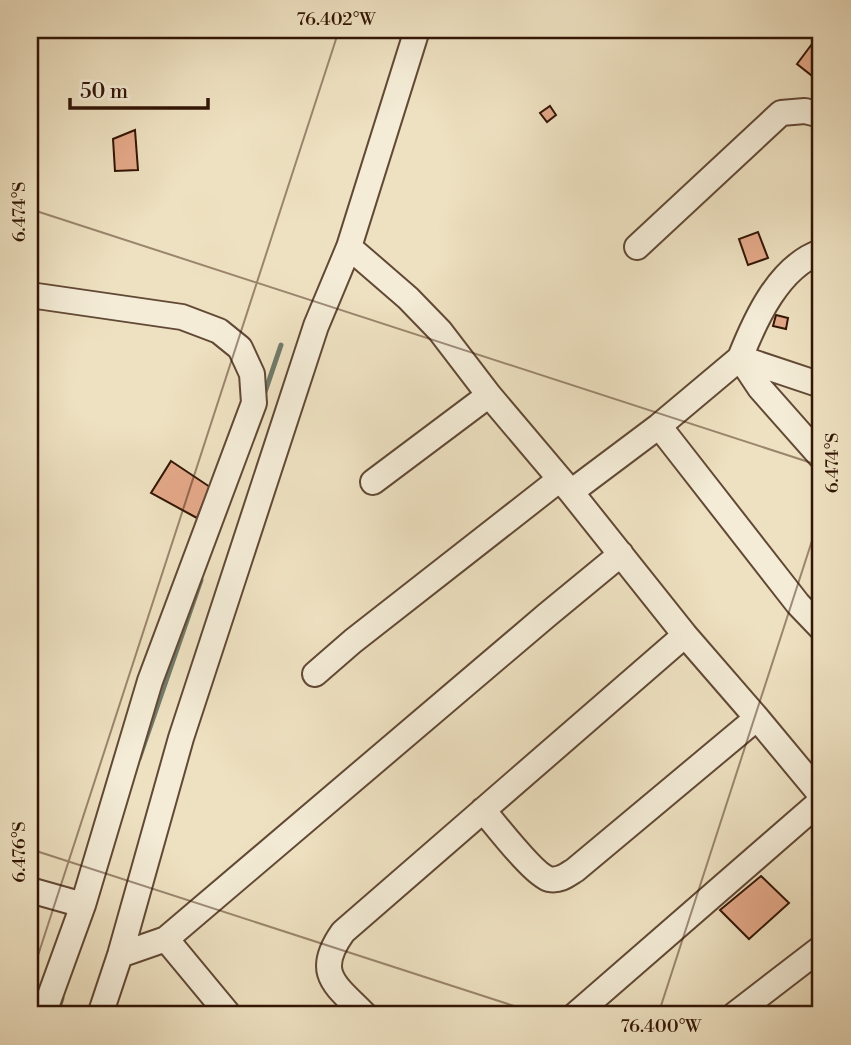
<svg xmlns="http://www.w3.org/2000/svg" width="851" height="1045" font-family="'Libre Bodoni',serif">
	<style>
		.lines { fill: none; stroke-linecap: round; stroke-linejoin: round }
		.stream { stroke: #717b6b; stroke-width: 5 }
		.building { fill: #e4a989; stroke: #331606; stroke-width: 2 }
		.minor-casing { stroke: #624935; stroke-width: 28 }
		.minor { stroke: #f4ecd7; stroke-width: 24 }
		.ticks { fill: none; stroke: #331606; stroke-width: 2; stroke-opacity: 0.45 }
		.neatline { fill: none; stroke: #331606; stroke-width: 2.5 }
		.ticks-label { font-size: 18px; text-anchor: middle; fill: #331606 }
	</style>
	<rect width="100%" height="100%" fill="#eee1c1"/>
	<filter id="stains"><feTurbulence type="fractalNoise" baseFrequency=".00286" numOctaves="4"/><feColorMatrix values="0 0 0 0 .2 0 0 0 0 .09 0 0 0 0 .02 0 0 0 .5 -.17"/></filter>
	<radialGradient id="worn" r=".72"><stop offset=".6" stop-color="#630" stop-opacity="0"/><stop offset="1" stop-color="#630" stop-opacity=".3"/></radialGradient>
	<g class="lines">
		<!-- stream -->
		<path class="stream" d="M264 395 281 345
			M139 759 201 580
			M57 1015 62 998"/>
	</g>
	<!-- building -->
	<path class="building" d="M821 32V72L816 79 797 64Z
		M550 106 556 115 547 122 540 113Z
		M135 130 138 170 115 171 113 139Z
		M758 232 768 258 748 265 739 239Z
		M776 315 788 318 786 329 773 326Z
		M171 461 210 487 197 518 151 493Z
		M761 876 789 903 749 939 720 910Z"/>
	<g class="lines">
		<defs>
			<path id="minor" d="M349 247 408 298 440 331 489 395 571 492 685 635 757 718 821 795
				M637 247 781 113 805 111 821 115
				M821 252C779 266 755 320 740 358L760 388 821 457
				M30 295 182 317 219 331 240 348 252 374 254 403 150 681 83 905 43 1015
				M659 426 798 604 821 628
				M373 482 489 395
				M571 492 659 426 740 358 821 385
				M315 674 353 641 560 479
				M483 810C495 824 534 875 549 879 560 881 567 875 575 870L757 718
				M30 890 83 905
				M166 939 229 1015
				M120 955 166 939 547 615 621 554
				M100 1015 120 955 181 738 316 326 349 247 417 30
				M365 1015C336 985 313 974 343 932L685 635
				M575 1015 821 801
				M734 1015 821 948"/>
		</defs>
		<!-- minor casing -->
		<use href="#minor" class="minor-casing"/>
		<!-- minor -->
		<use href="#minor" class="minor"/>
	</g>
	<!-- ticks -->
	<path class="ticks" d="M30 209 821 466M30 849 542 1015M30 980 339 30M658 1015 821 513"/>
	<!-- margin -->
	<rect width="851" height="1045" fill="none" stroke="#eee1c1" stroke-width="77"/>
	<!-- scale -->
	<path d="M70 98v10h138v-10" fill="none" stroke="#331606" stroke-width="3.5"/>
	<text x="80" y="98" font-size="21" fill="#331606" stroke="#f4ecd7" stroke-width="5" paint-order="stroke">50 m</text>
	<rect x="38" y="38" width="774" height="968" class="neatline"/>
	<g class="ticks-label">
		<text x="336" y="25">76.402°W</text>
		<text transform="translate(19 212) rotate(-90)" y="6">6.474°S</text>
		<text transform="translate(832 463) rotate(-90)" y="6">6.474°S</text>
		<text transform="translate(19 852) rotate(-90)" y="6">6.476°S</text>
		<text x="661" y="1032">76.400°W</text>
	</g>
	<rect width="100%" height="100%" filter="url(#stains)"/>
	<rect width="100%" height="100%" fill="url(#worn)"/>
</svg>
